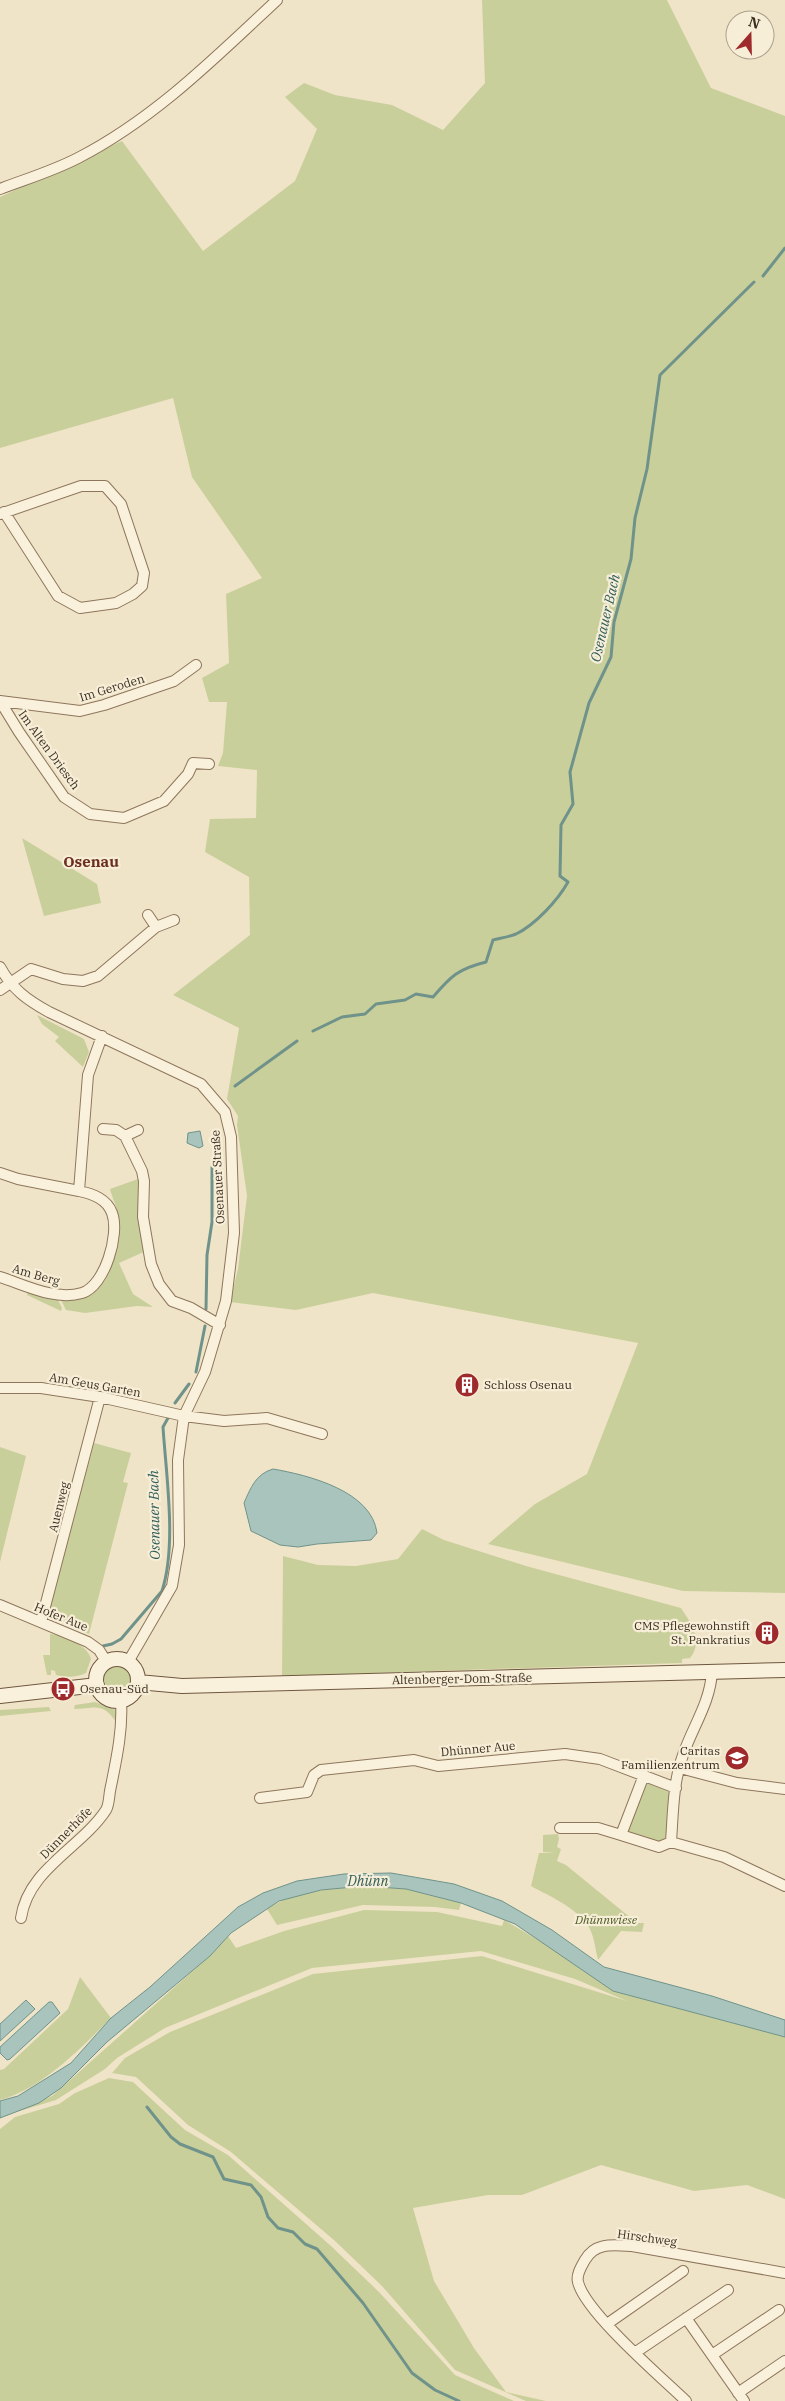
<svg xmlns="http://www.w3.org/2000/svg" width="785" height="2401" font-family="'IBM Plex Serif',serif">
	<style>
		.green { fill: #c9cf9b }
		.water { fill: #a9c4bc; stroke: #6f938a }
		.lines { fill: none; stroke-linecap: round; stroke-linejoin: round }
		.stream { stroke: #6f938a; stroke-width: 3 }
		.minor-casing { stroke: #8d765c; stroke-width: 12 }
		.secondary-casing { stroke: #6f573f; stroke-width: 16 }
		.minor { stroke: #faf1dc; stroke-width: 10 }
		.secondary { stroke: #faf1dc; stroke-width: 14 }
		.labels { text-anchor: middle; stroke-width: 4.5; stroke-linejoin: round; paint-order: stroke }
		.street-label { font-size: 12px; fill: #3d2e20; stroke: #f7eed8 }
		.poi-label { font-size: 12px; fill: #3d2e20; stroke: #f7eed8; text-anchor: start }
		.park-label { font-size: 12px; font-style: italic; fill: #4d5a26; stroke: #f7eed8 }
		.water-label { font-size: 14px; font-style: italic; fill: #2f5d5a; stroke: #f7eed8 }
		.quarter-label { font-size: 15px; font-weight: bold; fill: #6b2e1e; stroke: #f7eed8 }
	</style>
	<rect width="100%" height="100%" fill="#f0e4c8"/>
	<!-- green -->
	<path class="green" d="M482 0H667L711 88 785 116V1593L683 1591 488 1544 535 1504 587 1474 638 1343 373 1293 296 1310 230 1302 238 1269 247 1196 237 1125 238 1116 227 1099 239 1028 173 995 250 935 249 877 205 852 210 819 256 818 257 770 218 766 223 753 227 702H209L202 678 229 663 226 594 262 578 192 477 173 398 0 448V197L122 141 203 251 295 181 317 129 285 97 304 83 335 95 392 105 443 130 485 83Z
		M22 838 97 884 101 903 44 916Z
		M37 1015 84 1039 89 1052 83 1067 55 1041 59 1037 42 1024Z
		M138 1179 146 1251 119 1263 133 1294 153 1307 137 1306 85 1313 66 1310 60 1298C101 1296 111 1282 116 1243 117 1233 120 1221 117 1212 116 1204 112 1197 110 1189Z
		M28 1292 57 1298 62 1308 61 1311 27 1295Z
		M94 1443 131 1453 123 1482 128 1483 89 1634 48 1615Z
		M0 1447 26 1456 0 1562Z
		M422 1529 444 1540 526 1566 681 1608C691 1623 704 1641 690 1658L682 1659V1663L282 1676 283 1556 318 1565 356 1566 398 1559Z
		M50 1634C63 1635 88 1645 91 1659L86 1673C76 1678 66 1677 56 1675L55 1671 51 1670V1675H47L43 1655H50Z
		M104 1679a14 14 0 1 1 28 0a14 14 0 1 1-28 0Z
		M95 1702 116 1710 117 1723C102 1702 98 1708 74 1709L75 1705Z
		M49 1707 51 1711 0 1716V1710Z
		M647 1783 670 1792C670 1806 672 1833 661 1843L629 1833 628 1828Z
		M558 1834 559 1839 557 1847 561 1849 557 1861 566 1865 637 1923H644L642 1932 621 1931 598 1960C595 1948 594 1932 586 1923 573 1906 549 1896 531 1886L539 1853H555L543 1852V1835Z
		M364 1886 406 1889 461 1903 459 1910 435 1907 363 1905 277 1925 267 1909C295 1890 332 1889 364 1886Z
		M364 1910 437 1912 502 1926 504 1920 555 1950 613 1991 785 2037V2199L747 2185 694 2191 601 2165 522 2195H488L413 2208 434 2281 474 2348 506 2392 546 2401H526L455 2370 382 2286 335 2241 231 2152 188 2125 136 2077 112 2073 125 2058 170 2032 313 1974 482 1956 627 2001 575 1979 481 1951 312 1968 165 2028 117 2058 105 2069 56 2100 13 2113 52 2096 213 1953 228 1936 236 1948 284 1931Z
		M80 1977 111 2018C81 2048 42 2089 0 2100V2070L4 2069 68 2009Z
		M109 2078 133 2082 185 2130 228 2155 331 2246 379 2292 455 2375 514 2401H0V2129L15 2117 59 2104 75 2093Z"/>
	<!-- water -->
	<path class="water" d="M200 1131 203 1146 199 1148 187 1143 188 1133Z
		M273 1469C308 1475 372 1491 377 1533L371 1540 317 1544 298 1547 280 1545 251 1531 244 1503C251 1487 256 1474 273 1469Z
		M391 1873 454 1884 502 1901 552 1930 604 1967 712 1996 785 2020V2037L613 1991 515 1924 461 1903 406 1889 364 1886 321 1890 279 1901 231 1933 210 1956 107 2042 61 2088 39 2103 0 2118V2101L18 2096 71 2063 111 2018 150 1987 238 1907 263 1893 297 1881 344 1874Z
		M26 2000 35 2009 0 2041V2024Z
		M49 2002H52L60 2013 10 2059 7 2060 0 2053V2047Z"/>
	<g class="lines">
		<!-- stream -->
		<path class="stream" d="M763 276 785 248
			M313 1031 342 1017 365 1014 376 1004 405 1000 416 994 433 997C451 976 458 969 486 962L493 940C501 938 509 937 516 934 535 925 558 900 568 882L560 876 561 825 573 804 570 772 589 703 611 657 614 622 631 559 635 518 647 469 660 375 754 282
			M235 1086 297 1041
			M206 1309 207 1255 212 1222V1167
			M196 1372 205 1326
			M175 1403 189 1384
			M103 1646 112 1644 121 1639 162 1591C177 1545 166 1475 163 1427L168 1418
			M147 2107 171 2137 180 2144 213 2157 224 2179 251 2185 261 2197 268 2217 278 2228 293 2232 305 2244 317 2249 363 2303 412 2373 435 2390 459 2401"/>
		<defs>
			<path id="minor" d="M0 189C26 179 53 171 78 158 154 119 215 58 277 0
				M0 514 81 486H105L121 504 144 573 142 586 133 594 116 603 80 608 58 596 4 512
				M0 701 19 732 64 797 90 814 124 818 164 801 188 774 193 763 209 764
				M0 701 80 711 104 705 174 681 196 665
				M148 915 156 927
				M0 967C12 989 27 1000 49 1012L201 1084 225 1112 231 1137 234 1233 226 1301 205 1372 184 1416 178 1460 179 1545 172 1586 128 1662
				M0 990 31 969 63 979 83 981 98 976 156 927 174 920
				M103 1129 116 1130 125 1136 142 1171 144 1181 143 1217 151 1264 159 1284 172 1301 191 1308 220 1325
				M125 1136 138 1130
				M0 1173 18 1179 79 1191 88 1075 102 1036
				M0 1277C25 1285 55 1301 82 1293 105 1286 120 1234 112 1213 107 1199 93 1194 79 1191
				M0 1388H41L100 1397 184 1416 224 1421 267 1418 322 1434
				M0 1605 88 1642 99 1650 106 1661
				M41 1622 100 1397
				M680 1768 737 1783 785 1789
				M260 1798 307 1792 314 1775 321 1770 414 1760 438 1766 565 1754 600 1759 676 1788
				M560 1828H598L621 1835 644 1775
				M621 1835 659 1847 671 1842
				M671 1842C673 1814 673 1782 683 1755 693 1726 710 1703 712 1672
				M671 1842 724 1857 785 1886
				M21 1918C28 1869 81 1848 106 1810 109 1805 109 1797 110 1791 116 1761 123 1731 121 1701
				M686 2318 744 2401
				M607 2324 683 2271
				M636 2352 728 2290
				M712 2355 779 2310
				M738 2393 785 2361
				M686 2401C661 2377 585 2312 578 2282 576 2275 581 2267 585 2260 595 2242 613 2245 632 2246L785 2273"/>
			<path id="secondary" d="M96 1680a21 21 0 1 1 42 0a21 21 0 1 1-42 0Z
				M138 1682 182 1686 785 1670
				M0 1696 97 1685"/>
		</defs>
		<!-- minor casing -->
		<use href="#minor" class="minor-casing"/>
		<!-- secondary casing -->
		<use href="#secondary" class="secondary-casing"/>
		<!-- minor -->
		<use href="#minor" class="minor"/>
		<!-- secondary -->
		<use href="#secondary" class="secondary"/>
	</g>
	<!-- icons -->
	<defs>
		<symbol id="building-disc" viewBox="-11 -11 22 22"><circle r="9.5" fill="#9e2a2b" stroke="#f7eed8"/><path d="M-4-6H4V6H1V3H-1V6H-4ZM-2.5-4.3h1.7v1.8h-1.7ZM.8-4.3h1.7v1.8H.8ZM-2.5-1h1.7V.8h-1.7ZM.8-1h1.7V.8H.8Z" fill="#fff"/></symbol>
		<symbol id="bus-disc" viewBox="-11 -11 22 22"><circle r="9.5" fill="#9e2a2b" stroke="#f7eed8"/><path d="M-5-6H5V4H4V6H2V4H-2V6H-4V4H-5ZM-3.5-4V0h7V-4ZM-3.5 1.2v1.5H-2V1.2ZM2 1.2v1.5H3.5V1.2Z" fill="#fff"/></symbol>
		<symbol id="school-disc" viewBox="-11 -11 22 22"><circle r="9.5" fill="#9e2a2b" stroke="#f7eed8"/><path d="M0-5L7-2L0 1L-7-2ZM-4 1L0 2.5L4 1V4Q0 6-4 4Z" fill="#fff"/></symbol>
	</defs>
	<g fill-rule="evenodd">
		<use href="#building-disc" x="453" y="1371" width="28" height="28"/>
		<use href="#building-disc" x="753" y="1619" width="28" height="28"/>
		<use href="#bus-disc" x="49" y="1675" width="28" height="28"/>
		<use href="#school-disc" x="723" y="1744" width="28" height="28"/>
	</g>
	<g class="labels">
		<!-- street labels -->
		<g class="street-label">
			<text transform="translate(112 688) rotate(-17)" y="4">Im Geroden</text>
			<text transform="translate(49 750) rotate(54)" y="4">Im Alten Driesch</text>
			<text transform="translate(218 1177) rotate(-93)" y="4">Osenauer Straße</text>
			<text transform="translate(36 1275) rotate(16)" y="4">Am Berg</text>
			<text transform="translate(95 1385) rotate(10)" y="4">Am Geus Garten</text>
			<text transform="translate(59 1507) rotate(-76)" y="4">Auenweg</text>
			<text transform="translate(61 1617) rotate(22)" y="4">Hofer Aue</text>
			<text transform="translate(462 1679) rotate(-1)" y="4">Altenberger-Dom-Straße</text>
			<text transform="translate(478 1749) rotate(-5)" y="4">Dhünner Aue</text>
			<text transform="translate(66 1833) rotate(-45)" y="4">Dünnerhöfe</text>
			<text transform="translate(647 2238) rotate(8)" y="4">Hirschweg</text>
		</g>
		<!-- poi labels -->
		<g class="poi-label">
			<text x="484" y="1389">Schloss Osenau</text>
			<text x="750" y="1630" text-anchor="end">CMS Pflegewohnstift<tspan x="750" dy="14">St. Pankratius</tspan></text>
			<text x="80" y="1693">Osenau-Süd</text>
			<text x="720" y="1755" text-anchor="end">Caritas<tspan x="720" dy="14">Familienzentrum</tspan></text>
		</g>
		<!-- park labels -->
		<g class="park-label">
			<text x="606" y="1924">Dhünnwiese</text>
		</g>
		<!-- water labels -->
		<g class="water-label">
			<text transform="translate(605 618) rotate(-77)" y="5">Osenauer Bach</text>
			<text transform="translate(154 1515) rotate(-91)" y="5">Osenauer Bach</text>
			<text x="368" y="1886">Dhünn</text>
		</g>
		<!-- quarter labels -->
		<g class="quarter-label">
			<text x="91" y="867">Osenau</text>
		</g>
	</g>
	<!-- north arrow -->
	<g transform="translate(750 35) rotate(20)"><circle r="24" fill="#f7eed8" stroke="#ada18e"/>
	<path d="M0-4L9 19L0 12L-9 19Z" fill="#9e2a2b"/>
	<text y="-8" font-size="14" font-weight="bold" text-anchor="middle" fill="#3d2e20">N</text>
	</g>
</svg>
